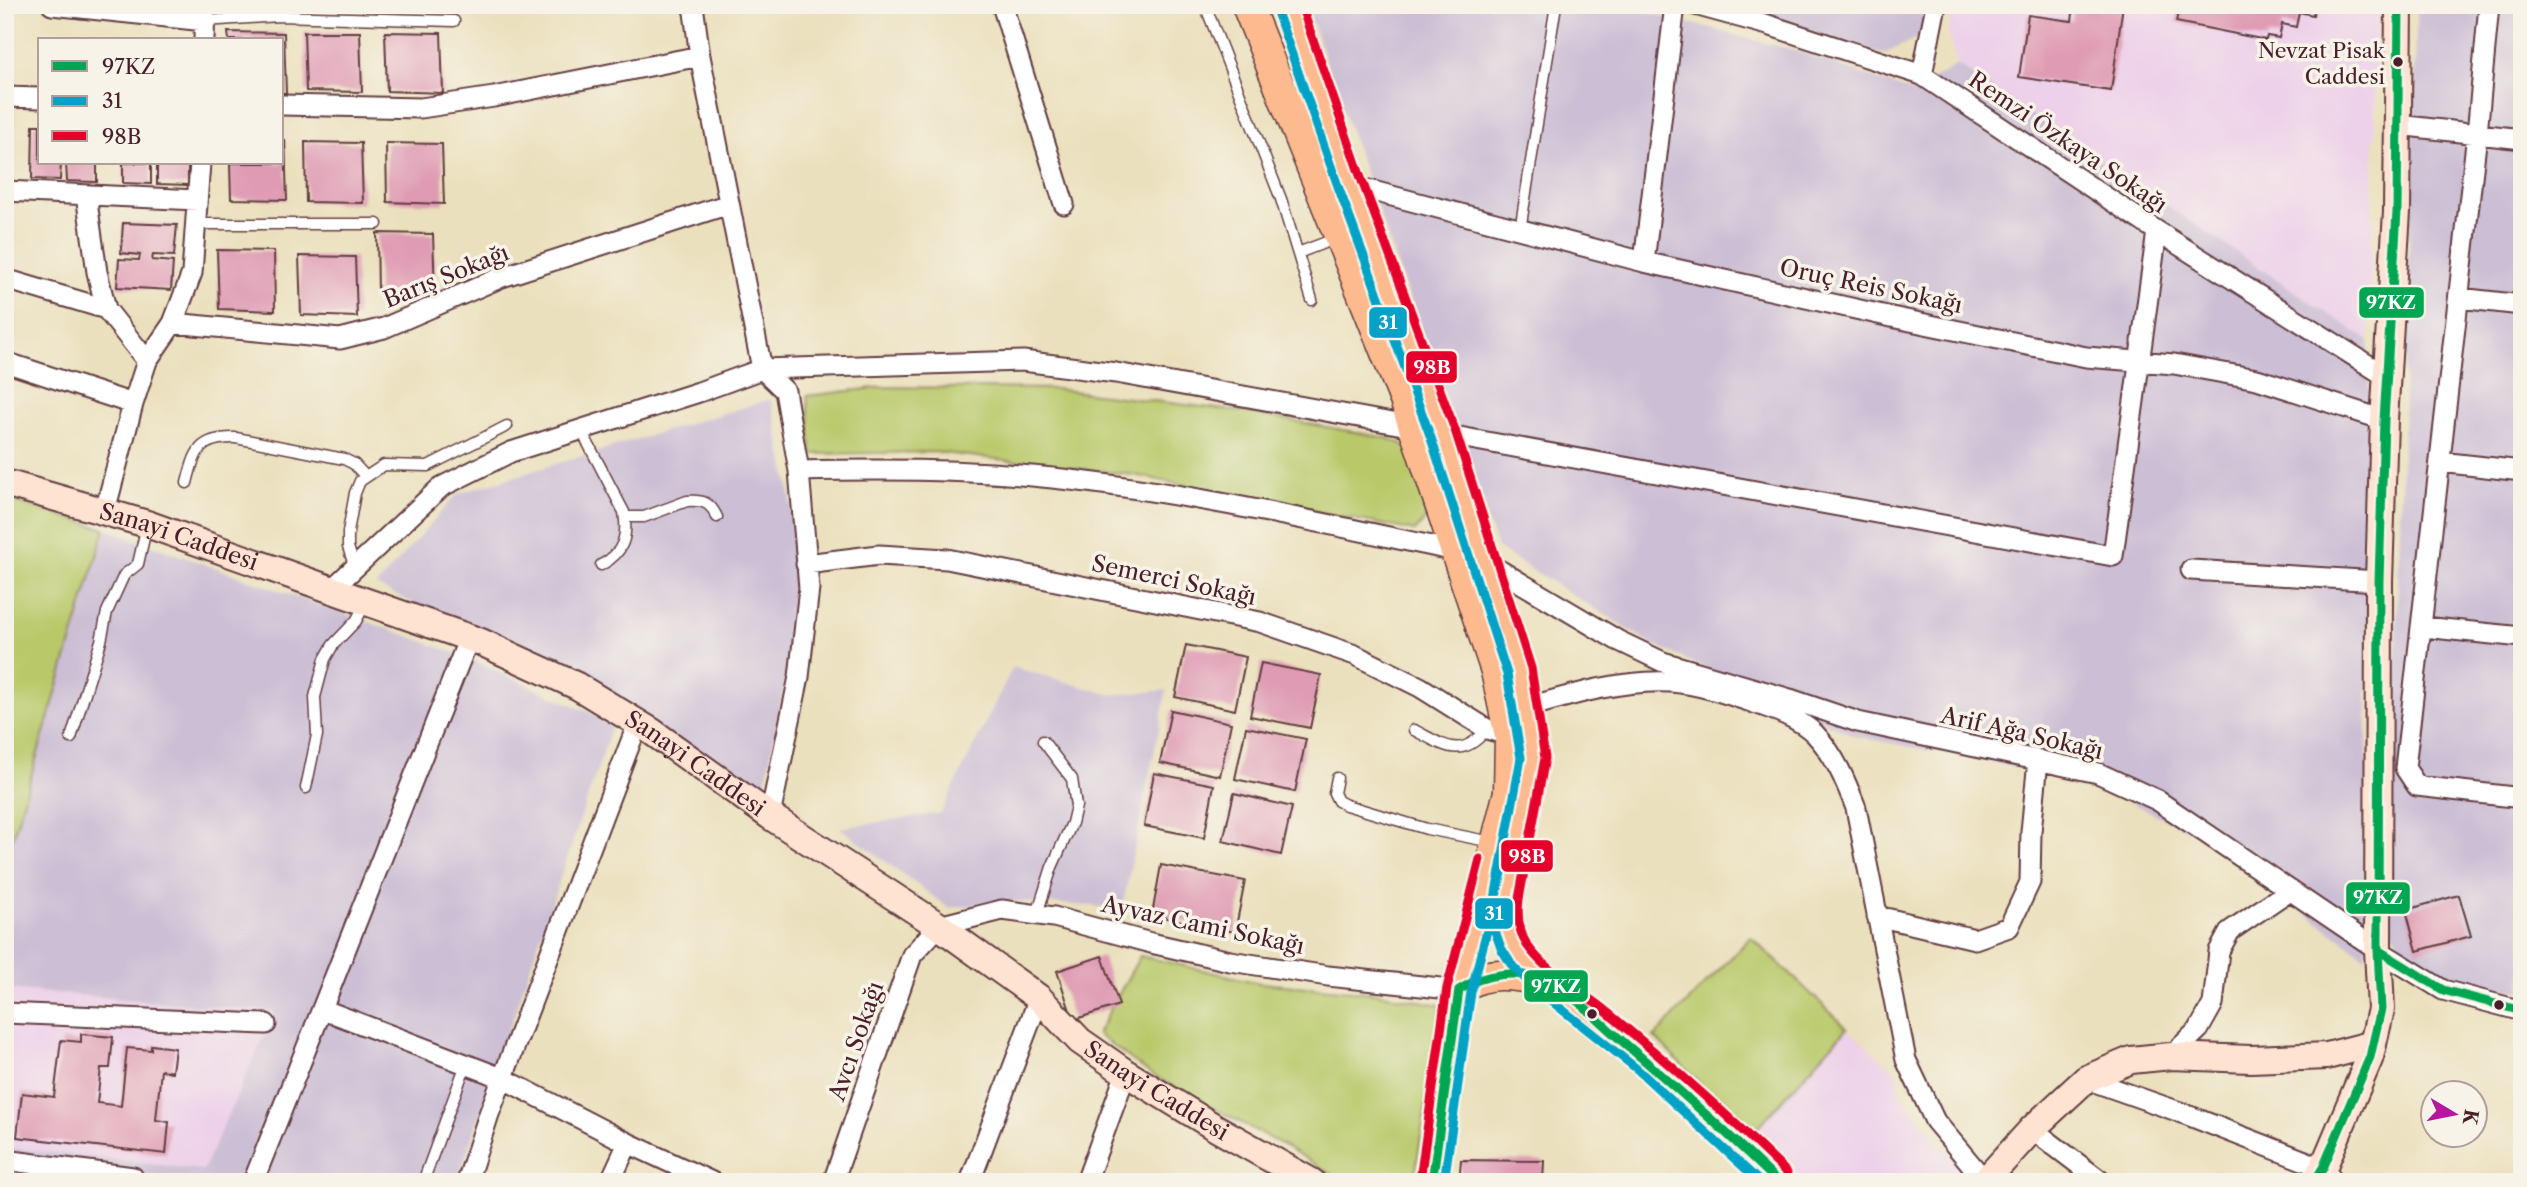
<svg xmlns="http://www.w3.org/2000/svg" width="2527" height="1187" font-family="'Libre Caslon Text',serif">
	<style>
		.built { fill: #edd0e9 }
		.industrial { fill: #ccbed4 }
		.green { fill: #b9c96b; stroke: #82744b; stroke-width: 2 }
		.building { fill: #df9bb4 }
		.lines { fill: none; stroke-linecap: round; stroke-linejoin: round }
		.lane-casing { stroke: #623c41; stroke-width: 13 }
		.street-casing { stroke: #623c41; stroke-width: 23 }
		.secondary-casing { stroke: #623c41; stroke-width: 30 }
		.primary-casing { stroke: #623c41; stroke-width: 33 }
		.lane { stroke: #fff; stroke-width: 10 }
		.street { stroke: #fff; stroke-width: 19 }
		.secondary { stroke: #fee3d2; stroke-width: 26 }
		.primary { stroke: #fcba8e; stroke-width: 30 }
		.bus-1-casing { stroke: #f7f3e8; stroke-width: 14 }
		.bus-2-casing { stroke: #f7f3e8; stroke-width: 14 }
		.bus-3-casing { stroke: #f7f3e8; stroke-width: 14 }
		.bus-1 { stroke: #00a651; stroke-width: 9 }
		.bus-2 { stroke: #04a2c6; stroke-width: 9 }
		.bus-3 { stroke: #e4002b; stroke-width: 9 }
		.bus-dot { fill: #4a1f2b; stroke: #f7f3e8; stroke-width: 2.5 }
		.labels { text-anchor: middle; stroke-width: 7; stroke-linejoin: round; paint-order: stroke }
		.bus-label { font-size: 21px; fill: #4a1f2b; stroke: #f7f3e8; text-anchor: end }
		.street-label { font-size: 23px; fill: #4a1f2b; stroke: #f7f3e8 }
		.line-badge { stroke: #f7f3e8; stroke-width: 2.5 }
		.badge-label { font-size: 19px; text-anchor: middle; font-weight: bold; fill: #fff }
	</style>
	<rect width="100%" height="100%" fill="#f7f3e8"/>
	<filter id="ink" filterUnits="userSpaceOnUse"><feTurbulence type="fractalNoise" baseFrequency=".0143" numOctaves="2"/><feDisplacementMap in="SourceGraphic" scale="14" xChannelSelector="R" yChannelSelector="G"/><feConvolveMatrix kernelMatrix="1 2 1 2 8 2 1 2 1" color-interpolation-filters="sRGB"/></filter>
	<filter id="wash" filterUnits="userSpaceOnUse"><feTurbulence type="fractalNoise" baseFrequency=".00686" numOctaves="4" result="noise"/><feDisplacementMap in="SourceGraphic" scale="28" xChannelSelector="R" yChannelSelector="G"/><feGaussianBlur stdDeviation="1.57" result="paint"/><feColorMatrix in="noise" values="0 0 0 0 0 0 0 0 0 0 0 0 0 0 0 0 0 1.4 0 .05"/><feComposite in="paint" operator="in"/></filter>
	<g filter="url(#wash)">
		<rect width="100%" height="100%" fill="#ebe0bd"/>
		<!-- built -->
		<path class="built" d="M1953 5H2378L2369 341 1957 65 1948 32Z
			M5 989 276 1012 203 1170 5 1147Z
			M1847 1028 1897 1073 1900 1093 1932 1136 1971 1178 1967 1182H1803L1751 1135Z"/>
		<!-- industrial -->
		<path class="industrial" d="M1306 5H1620L1800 52 1912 92 1957 65 2369 341 2366 957 2196 834 2085 781 1855 736 1652 644 1497 548Z
			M1700 5H1928L1921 36 1884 54Z
			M2417 5H2522V991L2458 983 2438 976 2423 967 2401 949 2387 918Z
			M771 399 790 492 798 612 763 795 485 635 376 586 457 494Z
			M105 529 453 652 613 723 457 1182H5V1147L203 1170 275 1012 5 989V863Z
			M1013 667 1112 695 1167 690 1122 908 1011 901 949 908 840 828 941 813Z"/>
		<!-- green -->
		<path class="green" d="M883 387 1055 389 1244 412 1387 438 1405 445 1414 462 1426 518 1415 531 1134 475 935 452 812 454 807 396Z
			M5 498 105 529 5 863Z
			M1751 937 1847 1028 1751 1135 1654 1037Z
			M1140 956 1260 983 1376 993 1441 1005 1414 1182H1345L1285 1146 1152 1075 1097 1034Z"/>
		<g id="blocks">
			<!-- building -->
			<path class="building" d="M2074 5H2123L2111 91 2019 77 2028 15 2072 21Z
				M2170 5H2315L2313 15 2299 12 2296 27 2282 24 2279 38 2267 36 2266 40 2176 22 2179 8Z
				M228 32 284 33 286 93H282V40H229Z
				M304 32H360L362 92 306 91Z
				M385 32 441 33 443 93 387 91Z
				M33 125H40V163H61L60 180 32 179Z
				M282 140H285L287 200 231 199 230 163H282Z
				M305 142 361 143 363 203 306 202Z
				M386 143 442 144 444 204 387 202Z
				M66 163H97V182L67 181Z
				M123 163H151V184L123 183Z
				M157 163H188V185L157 184Z
				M123 223 177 225 174 256 153 255 152 260 173 262 171 290 117 287 119 259 139 260 140 255 121 253Z
				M377 233 433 234 435 294 378 293Z
				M217 250 274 251 275 311 219 309Z
				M299 256 355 257 357 317 301 315Z
				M1186 645 1246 657 1235 710 1175 697Z
				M1261 663 1321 675 1310 728 1250 716Z
				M1171 710 1231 723 1220 776 1160 763Z
				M1246 727 1306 739 1295 792 1235 779Z
				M1154 773 1214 785 1204 838 1144 826Z
				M1234 793 1292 807 1281 855 1223 841Z
				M1161 865 1245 881 1235 932 1152 915Z
				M2459 895 2471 936 2417 951 2406 910Z
				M1102 956 1119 1005 1073 1020 1057 971Z
				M81 1034 113 1037 110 1068H101L97 1103 121 1106 127 1048 151 1050V1045L175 1048 172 1072 161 1070 156 1120 169 1122 166 1154 17 1137 22 1093 54 1097 61 1040 81 1042Z
				M1461 1160 1544 1161 1543 1182H1459Z"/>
		</g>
	</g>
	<g filter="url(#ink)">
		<use href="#blocks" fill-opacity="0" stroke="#623c41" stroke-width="2"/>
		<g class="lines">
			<defs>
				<path id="lane" d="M1205 5 1281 199 1312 300
					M205 21 279 16 454 21
					M196 224H377
					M1520 230 1556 5
					M1298 253 1337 238
					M581 430 624 512C628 536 624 553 601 565
					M187 483C195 451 199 437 236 438L344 459 354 464 366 477
					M625 517H644L687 501C703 500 710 502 717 517
					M355 568 348 547V532L355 493 360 481 384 465 428 466 507 426
					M1414 730C1444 745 1461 761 1487 729
					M71 738 101 641 107 612 124 575 138 564 147 525
					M1337 778 1334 793 1338 801 1346 805 1427 829 1492 842
					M306 788 317 735 315 697 325 659 333 645 356 621 366 602
					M1037 914 1052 867 1072 823 1076 806 1072 779 1043 741
					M423 1182 466 1064"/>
				<path id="street" d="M52 5 205 21
					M693 5 700 56 762 369 785 391 799 471 809 588 799 677 770 816
					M1002 5 1064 204
					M1695 5 1768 25 1922 75 2157 231 2387 377
					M2489 5 2477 134 2405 768 2417 786 2522 798
					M204 40 205 5
					M1922 75 1936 5
					M5 97 40 98
					M282 105 421 108 494 97 700 56
					M2398 125 2522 139
					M1350 185 1644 262 1896 318 2086 357 2174 364 2257 379 2384 420
					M5 191 197 200
					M86 195 97 272 106 309 147 361
					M1644 262 1675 5
					M5 279 106 309
					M2459 298 2522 305
					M173 323 340 339 384 328 502 277 729 204
					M5 362 133 404
					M1443 434 2113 556 2157 231
					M2440 462 2522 471
					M799 471C877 469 955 469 1032 476 1175 489 1316 522 1456 551
					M105 511 133 404 147 361 173 323 192 273 200 163
					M1484 561 1617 640 1663 662 1790 699 1858 722 2098 773 2157 800 2378 950 2443 990 2522 1011
					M806 564 879 555 947 559 1260 622 1355 655 1420 687 1487 729 1510 736
					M2191 570 2379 581
					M332 589 441 487 511 452 699 392 762 369 1023 361 1116 373 1414 427
					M2423 627 2522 637
					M469 638 322 1009 502 1078 628 1143
					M1525 708C1571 695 1623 679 1671 682 1699 684 1728 694 1754 703 1775 710 1799 718 1815 734 1835 755 1846 782 1856 808L1906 1060 1935 1121 1985 1181
					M1877 916 1975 939 2009 927 2030 882 2031 832 2038 760
					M5 1013 266 1024
					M2171 1056 2199 1029 2213 1004 2219 951 2230 931 2290 890
					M2086 1079 2177 1111 2323 1168 2334 1182
					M2032 1129 2102 1182
					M5 1160 133 1177 132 1182
					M253 1182 322 1009
					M467 1182 489 1114 638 723
					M610 1182 628 1143 712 1182
					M833 1182 912 955 939 926 1002 910 1054 917 1151 943 1230 961 1328 976 1459 990
					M970 1182 1039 998
					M1086 1182 1126 1073"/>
				<g id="secondary">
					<path id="s1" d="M5 483 147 524 341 593 481 642 577 686 651 731 770 816 939 926 1039 998 1080 1041 1126 1073 1216 1128 1312 1182"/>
					<path d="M1984 1182 2032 1129 2086 1079 2131 1060 2171 1056 2251 1059 2327 1056 2373 1044"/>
					<path d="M2314 1182 2323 1168 2370 1057 2373 1044 2381 1009 2378 950 2379 581 2384 420 2397 212 2399 5"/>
				</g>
				<path id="primary" d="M1247 5 1405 400 1496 671 1510 736 1509 792 1459 990 1432 1182
					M1288 5 1350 185 1443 434 1519 671 1533 758 1507 897C1504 919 1506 940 1521 957 1542 983 1574 1000 1599 1021 1661 1073 1721 1125 1778 1182
					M1459 990C1484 968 1516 975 1546 981"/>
			</defs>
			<!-- lane casing -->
			<use href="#lane" class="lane-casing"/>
			<!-- street casing -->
			<use href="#street" class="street-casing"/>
			<!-- secondary casing -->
			<use href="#secondary" class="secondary-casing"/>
			<!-- primary casing -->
			<use href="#primary" class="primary-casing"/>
			<!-- lane -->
			<use href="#lane" class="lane"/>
			<!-- street -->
			<use href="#street" class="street"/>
			<!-- secondary -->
			<use href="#secondary" class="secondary"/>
			<!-- primary -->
			<use href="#primary" class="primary"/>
			<defs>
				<path id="bus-1" d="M2378 950 2443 990 2522 1011
					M1432 1182 1459 990C1484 973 1518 969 1546 981 1572 992 1593 1016 1614 1034 1670 1082 1725 1130 1778 1182
					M2314 1182 2323 1168 2370 1057 2381 1009 2378 950 2379 581 2384 420 2397 212 2399 5"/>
				<path id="bus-2" d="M1276 9 1339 189 1431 438 1507 674 1521 758 1494 904 1495 931 1501 948 1511 964 1530 984 1637 1069 1760 1182
					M1444 1182 1471 992 1504 865"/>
				<path id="bus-3" d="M1301 5 1362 181 1455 430 1531 668 1545 758 1519 899C1517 915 1518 931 1527 945 1547 974 1582 991 1608 1013 1670 1064 1730 1117 1787 1173
					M1420 1180 1447 988 1480 859"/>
			</defs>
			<!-- bus-1 casing -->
			<use href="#bus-1" class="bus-1-casing"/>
			<!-- bus-2 casing -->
			<use href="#bus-2" class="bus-2-casing"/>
			<!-- bus-3 casing -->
			<use href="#bus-3" class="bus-3-casing"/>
			<!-- bus-1 -->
			<use href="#bus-1" class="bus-1"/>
			<!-- bus-2 -->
			<use href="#bus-2" class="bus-2"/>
			<!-- bus-3 -->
			<use href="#bus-3" class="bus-3"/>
		</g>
	</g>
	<!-- markers -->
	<g class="bus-dot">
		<circle cx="2398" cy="62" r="6"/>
		<circle cx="2499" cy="1005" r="6"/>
		<circle cx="1592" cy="1014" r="6"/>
	</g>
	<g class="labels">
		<!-- bus labels -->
		<g class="bus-label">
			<text x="2385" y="58">Nevzat Pisak<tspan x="2385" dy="26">Caddesi</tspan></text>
		</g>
		<!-- street labels -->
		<g class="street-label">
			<text transform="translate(2068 142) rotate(34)" y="8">Remzi Özkaya Sokağı</text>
			<text transform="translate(446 276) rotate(-22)" y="8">Barış Sokağı</text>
			<text transform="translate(1871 286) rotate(12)" y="8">Oruç Reis Sokağı</text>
			<text dy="8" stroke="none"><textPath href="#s1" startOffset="182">Sanayi Caddesi</textPath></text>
			<text transform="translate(1174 580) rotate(12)" y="8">Semerci Sokağı</text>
			<text transform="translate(2022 733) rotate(13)" y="8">Arif Ağa Sokağı</text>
			<text dy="8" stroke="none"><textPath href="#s1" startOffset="749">Sanayi Caddesi</textPath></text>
			<text transform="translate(1203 925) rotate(12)" y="8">Ayvaz Cami Sokağı</text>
			<text transform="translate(856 1041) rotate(-71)" y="8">Avcı Sokağı</text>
			<text dy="8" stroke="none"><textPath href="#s1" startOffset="1316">Sanayi Caddesi</textPath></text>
		</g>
	</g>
	<g class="line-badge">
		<rect x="2358" y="286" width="67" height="33" rx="7" fill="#00a651"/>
		<rect x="1368" y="306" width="40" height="33" rx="7" fill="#04a2c6"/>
		<rect x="1405" y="350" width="53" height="34" rx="7" fill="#e4002b"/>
		<rect x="1500" y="839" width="54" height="34" rx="7" fill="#e4002b"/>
		<rect x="2345" y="881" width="66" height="34" rx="7" fill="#00a651"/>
		<rect x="1474" y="897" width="40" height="33" rx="7" fill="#04a2c6"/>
		<rect x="1523" y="969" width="66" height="34" rx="7" fill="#00a651"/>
	</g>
	<g class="badge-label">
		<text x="2391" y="309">97KZ</text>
		<text x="1388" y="329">31</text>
		<text x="1432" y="374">98B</text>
		<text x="1527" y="863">98B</text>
		<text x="2378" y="904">97KZ</text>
		<text x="1494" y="920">31</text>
		<text x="1556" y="993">97KZ</text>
	</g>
	<!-- margin -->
	<rect width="2527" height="1187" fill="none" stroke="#f7f3e8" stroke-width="28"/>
	<!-- legend -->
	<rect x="38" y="38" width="245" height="126" fill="#f7f3e8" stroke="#b29e9c" stroke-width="2"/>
	<rect x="52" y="61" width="35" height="10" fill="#00a651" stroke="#b29e9c" stroke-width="2"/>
	<text x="102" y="74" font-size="21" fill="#4a1f2b">97KZ</text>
	<rect x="52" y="96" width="35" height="10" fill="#04a2c6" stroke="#b29e9c" stroke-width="2"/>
	<text x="102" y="108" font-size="21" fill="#4a1f2b">31</text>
	<rect x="52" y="131" width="35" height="10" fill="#e4002b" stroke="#b29e9c" stroke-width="2"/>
	<text x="102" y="144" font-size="21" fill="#4a1f2b">98B</text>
	<!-- north arrow -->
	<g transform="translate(2454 1114) rotate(100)"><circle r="33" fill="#f7f3e8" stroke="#b29e9c" stroke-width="2"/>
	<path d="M0-5L12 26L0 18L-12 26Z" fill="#b5179e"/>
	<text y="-10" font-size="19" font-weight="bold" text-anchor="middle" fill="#4a1f2b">K</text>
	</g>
</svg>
